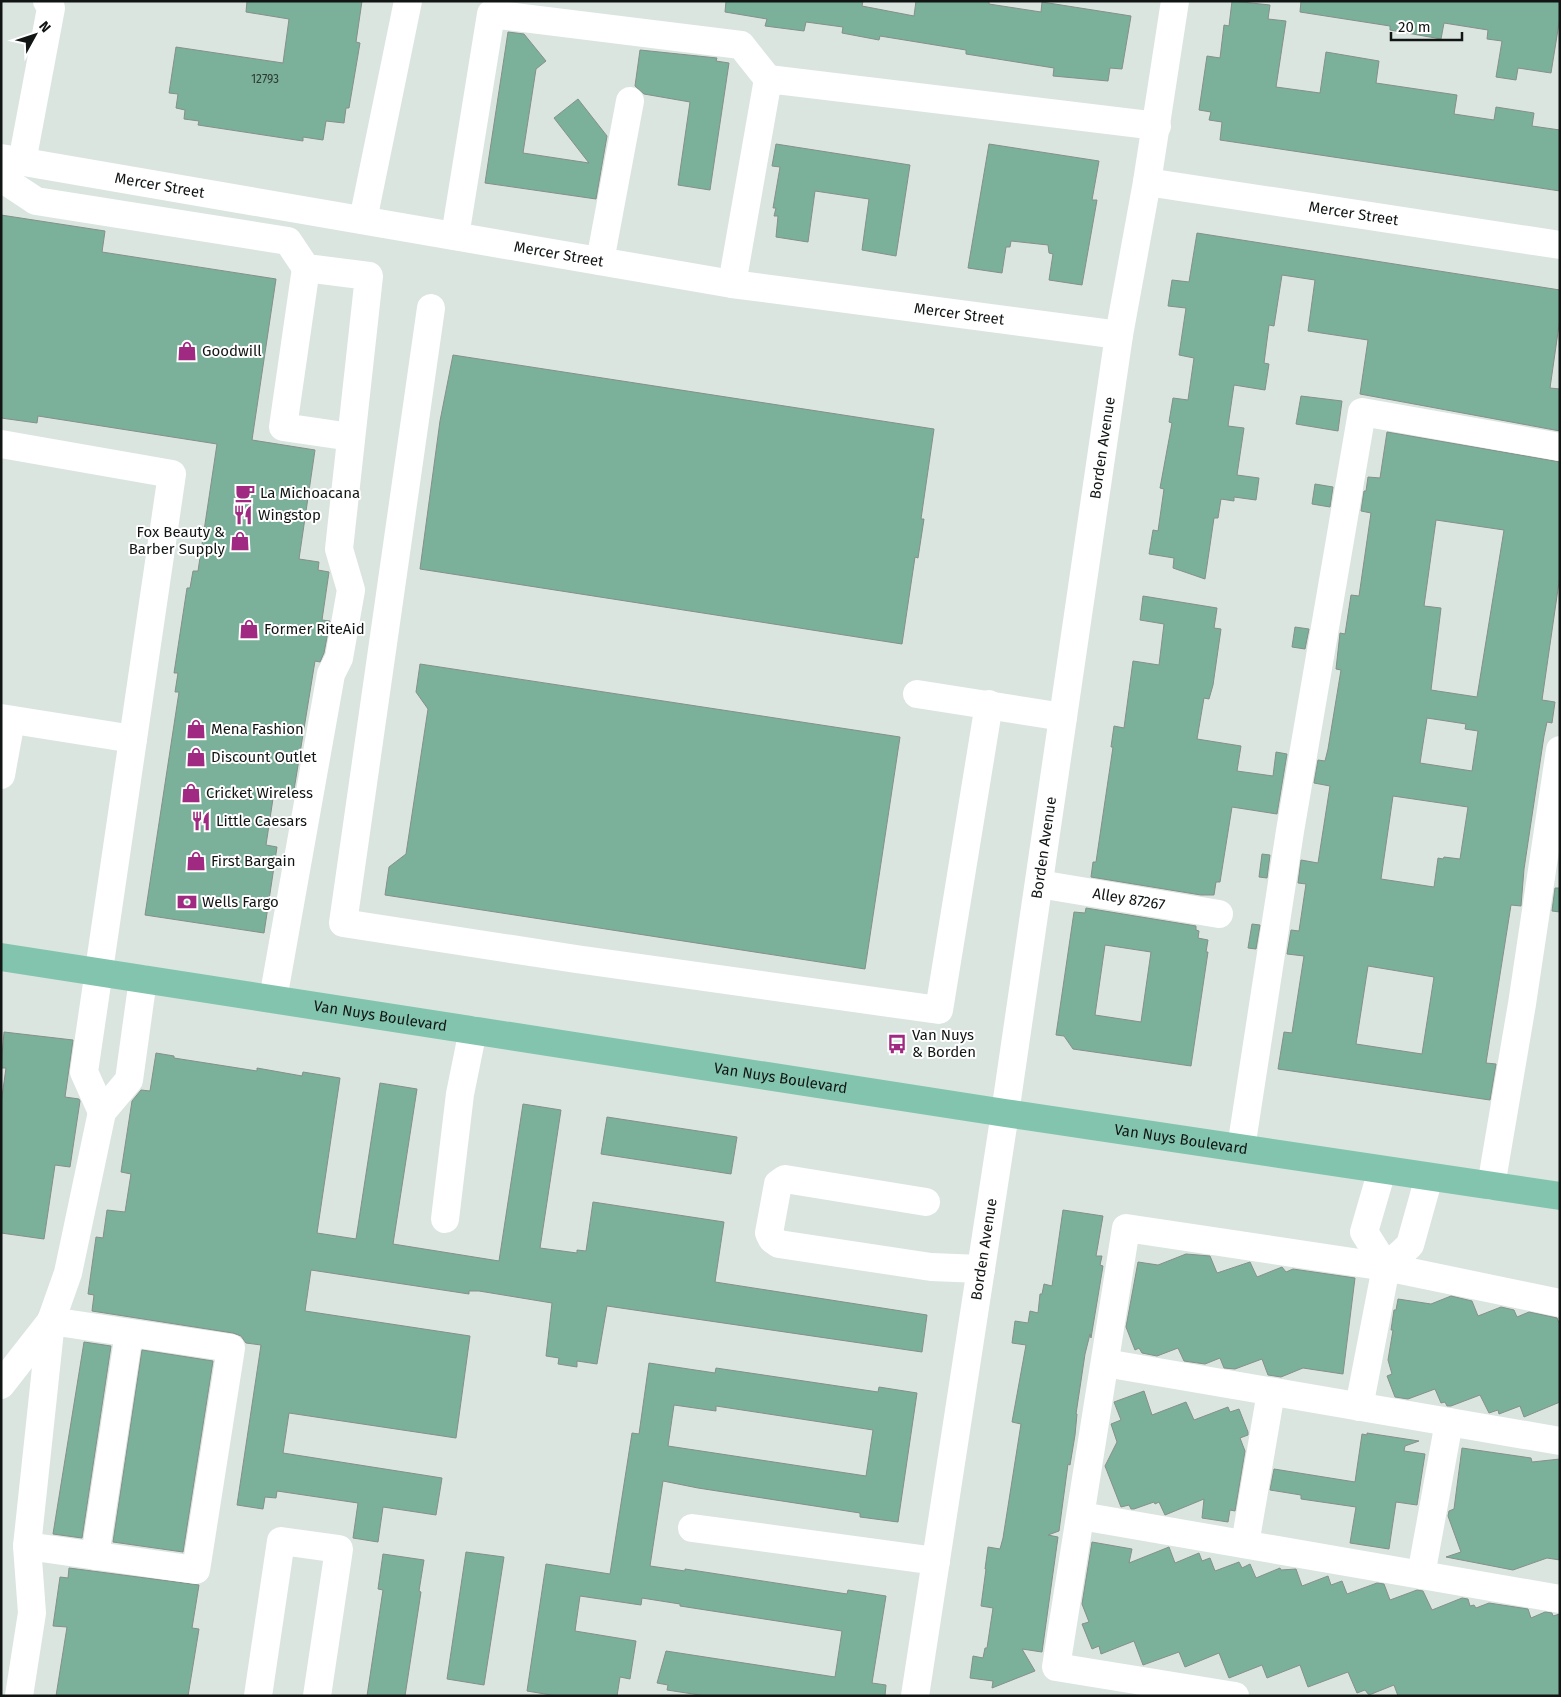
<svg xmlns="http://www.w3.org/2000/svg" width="1561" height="1697" font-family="'Fira Sans',sans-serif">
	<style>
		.building { fill: #7bb09a; stroke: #85908b; fill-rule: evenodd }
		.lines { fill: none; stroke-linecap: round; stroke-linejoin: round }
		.minor { stroke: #fff; stroke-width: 28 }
		.major { stroke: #83c4af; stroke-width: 28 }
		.labels { text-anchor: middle; stroke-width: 4; stroke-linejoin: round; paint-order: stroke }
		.number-label { font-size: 12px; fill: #2c3c35 }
		.street-label { font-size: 15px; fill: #111513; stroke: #fff }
		.poi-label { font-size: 15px; fill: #111513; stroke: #fff; text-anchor: start }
	</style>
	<rect width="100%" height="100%" fill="#dae5e0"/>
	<!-- building -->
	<path class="building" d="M247 1H362L356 42 360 43 349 108H346L344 123 326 121 323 140 303 137V141L198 125 199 121 184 119 185 110 176 108 178 94 169 93 176 47 283 63 289 19 246 12Z
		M726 1H863L862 6 914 16 916 1H989V4L1041 12 1042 2 1131 16 1122 69 1110 68 1108 81 1053 76 1054 68 966 54V50L880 36 879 40 842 33 843 27 806 22 804 31 765 26 767 19 725 12Z
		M1232 1 1270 5 1268 19 1286 21 1276 87 1320 93 1326 52 1379 61 1376 83 1457 95 1454 114 1494 120 1496 107 1534 113 1532 126 1560 130V191L1220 140 1222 122 1209 120 1211 112 1199 110 1207 56 1220 58 1224 25 1229 26Z
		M1301 1H1560V17L1551 73 1518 68 1516 80 1496 77 1502 41 1487 39 1488 30 1444 23 1441 39 1390 30V26L1300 12Z
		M508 32 524 34 546 61 536 69 523 153 589 163 554 118 578 99 607 136 596 199 485 183Z
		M640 50 717 58 716 61 729 63 710 190 678 185 690 102 644 94 635 86Z
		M776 144 910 165 896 256 862 250 869 199 815 191 808 242 776 237 778 216H774L776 208H773L780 167 772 166Z
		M989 144 1099 161 1092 200H1097L1082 285 1049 280 1053 254 1049 253 1048 245 1011 241 1010 247H1006L1002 273 968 268Z
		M1 215 105 231 102 252 276 279 252 440 315 450 299 559 319 562 318 570 329 572 322 620 330 621 324 653 320 662 315 661 293 796 274 792 266 845 277 847 264 933 145 915 179 692H175L178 673H174L187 588H190L193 571H198L217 444 38 416 37 423 1 418Z
		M1197 233 1560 290V318L1550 388 1560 389V431L1360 394 1368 340 1308 331 1315 280 1282 275 1274 326 1269 325 1264 363 1269 364 1265 390 1234 385 1228 426 1244 428 1237 475 1259 478 1256 500 1234 497V501L1221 499 1218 518H1214L1205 579 1173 568 1174 558 1149 554 1153 530 1158 531 1164 489 1160 488 1172 423 1169 422 1173 398 1188 400 1194 358 1179 355 1186 308 1168 306 1172 280 1189 282Z
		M453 355 934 429 921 519H924L918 558 915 557 902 644 420 569 440 421Z
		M1301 396 1342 401 1338 431 1296 424Z
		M1387 432 1560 462V575L1542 700 1555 702 1552 723 1547 722 1544 736 1524 869 1521 906 1511 905 1486 1063 1496 1064 1490 1100 1278 1069 1284 1032 1292 1033 1304 956 1287 954 1291 930 1299 931 1306 884 1298 883 1301 860 1318 863 1330 786 1314 783 1318 760 1325 761 1328 749 1341 670 1336 669 1340 633 1345 634 1351 595 1359 596 1371 513 1361 511 1364 491H1366L1368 477 1380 478ZM1436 520 1504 530 1477 697 1431 690 1441 608 1424 606ZM1427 718 1466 724 1465 729 1478 731 1472 771 1420 763ZM1393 796 1468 807 1460 859 1444 857 1443 859 1438 858 1434 887 1381 879ZM1368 966 1434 977 1422 1054 1356 1044Z
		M1315 484 1333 487 1330 507 1312 504Z
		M1143 596 1217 608 1214 628 1221 629 1213 685 1209 699 1204 698 1197 739 1241 746 1237 771 1273 776 1276 752 1287 754 1277 814 1232 807 1220 882H1216L1214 895H1201L1091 877 1093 862H1096L1113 747H1111L1114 726 1124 728 1133 661 1159 665 1164 624 1140 620Z
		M1295 627 1309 629 1305 649 1292 647Z
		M420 664 900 737 865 969 385 895 389 867 406 854 428 709 416 692Z
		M1262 854 1270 855 1267 878 1259 877Z
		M1555 888H1560V912L1552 911Z
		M1086 908 1196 926V930L1199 931 1198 938 1208 940 1206 952H1208L1191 1066 1073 1049 1064 1036 1056 1035 1074 912 1085 913ZM1105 945 1151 952 1141 1022 1095 1015Z
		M1252 924 1260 925 1256 949 1248 948Z
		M4 1032 73 1040 65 1097 79 1099 80 1101 70 1167 55 1165 44 1239 1 1233V1104L6 1068H1Z
		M156 1053 174 1056V1058L257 1071V1068L302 1076 303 1072 340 1078 317 1233 356 1239 380 1083 417 1089 393 1244 499 1261 523 1104 561 1110 540 1248 577 1253V1250L586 1251 593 1202 724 1222 715 1282 927 1315 922 1352 607 1306 597 1364 577 1361V1367L558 1364 559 1358 546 1356 552 1303 479 1291H469V1294L311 1270 305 1311 470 1336 456 1438 289 1413 283 1453 442 1478 436 1515 383 1507 378 1542 353 1538 358 1503 277 1491 276 1498 265 1497 263 1509 237 1505 261 1345 246 1343 241 1336 233 1333 92 1311 94 1295 88 1294 96 1237 103 1238 107 1210 125 1212 131 1174 121 1172 132 1101 141 1090 150 1091Z
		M607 1117 737 1137 731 1174 601 1154Z
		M1063 1210 1103 1216 1096 1256H1102L1100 1265 1103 1266 1091 1338 1090 1334 1085 1354 1076 1414H1077L1075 1435 1070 1465 1068 1464 1059 1531 1048 1535 1058 1537 1042 1652 1022 1649 1035 1671 992 1688 993 1681 970 1678 973 1656 983 1658 985 1648H987L993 1608 981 1606 986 1569H985L988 1547 1000 1549 1003 1538 1021 1424 1012 1422 1026 1345 1012 1343 1015 1321 1028 1323 1030 1311 1038 1313 1040 1294H1042L1044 1284 1052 1286Z
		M1186 1254 1210 1256 1217 1273 1250 1262 1257 1277 1282 1267 1286 1272 1293 1269 1355 1278 1343 1374 1303 1368 1281 1377 1268 1375 1262 1359 1235 1369 1224 1368 1220 1358 1205 1364 1184 1361 1178 1348 1157 1356 1142 1353 1139 1348 1135 1350 1126 1327 1138 1262 1158 1265Z
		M1451 1296 1472 1301 1478 1316 1501 1307 1514 1310 1517 1317 1529 1312 1557 1318 1560 1325V1402L1524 1417 1520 1406 1499 1414 1498 1410 1489 1413 1480 1395 1451 1406H1447L1445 1402 1441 1403 1435 1389 1408 1399 1395 1397 1387 1376 1392 1374 1388 1360 1393 1330H1391L1394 1310H1396L1398 1299 1431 1304Z
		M84 1342 111 1346 82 1538 53 1534Z
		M142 1350 213 1361 183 1552 113 1542Z
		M649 1363 715 1373 716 1368 878 1392 879 1387 917 1393 898 1522 860 1517V1513L698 1488 663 1481 650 1566 685 1571V1569L847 1594 848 1590 886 1596 872 1683 886 1685 885 1696H706L667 1690 668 1685 657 1683 666 1651 835 1677 842 1631 680 1606V1604L642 1598 641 1605 580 1596 575 1631 636 1641 630 1679 620 1677 617 1696H557L527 1691 546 1564 610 1574 632 1433 639 1434ZM674 1405 716 1411V1406L873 1430 866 1476 668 1446Z
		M1144 1391 1152 1415 1186 1402 1194 1420 1228 1407 1230 1412 1239 1409 1248 1432V1435L1240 1438 1245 1451 1235 1511 1230 1510 1228 1522 1202 1518 1204 1499 1165 1515 1159 1502 1155 1504 1154 1502 1134 1509H1131L1129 1505 1121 1507 1105 1466 1117 1442 1111 1424 1121 1420 1114 1402Z
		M1367 1433 1419 1441 1405 1446 1404 1451 1425 1454 1417 1505 1396 1502 1389 1549 1350 1543 1356 1507 1301 1499V1495L1270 1490 1274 1469 1355 1482 1362 1434 1367 1435Z
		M1462 1448 1531 1458 1532 1462 1560 1459V1560L1547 1558 1513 1570 1446 1557 1461 1552 1448 1516 1449 1511 1454 1509Z
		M1092 1542 1132 1549 1129 1563 1169 1547 1175 1563 1199 1553 1202 1561 1210 1558 1215 1571 1239 1562 1242 1568 1250 1564 1256 1578 1280 1568 1281 1570 1296 1569 1302 1586 1328 1576 1331 1585 1342 1581 1347 1594 1377 1583 1384 1584 1390 1600 1417 1590 1423 1591 1432 1610 1462 1598 1468 1599 1470 1606 1474 1605 1476 1608 1489 1603 1528 1609 1531 1618 1545 1612 1552 1613 1553 1616 1560 1614V1696H1398L1394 1685 1369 1695 1365 1690 1357 1693 1348 1672 1308 1687 1300 1665 1267 1678 1262 1665 1229 1678 1219 1653 1185 1667 1179 1652 1143 1665 1134 1641 1101 1654 1099 1646 1092 1649 1082 1624 1089 1622 1082 1604Z
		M466 1552 504 1557 484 1685 447 1679Z
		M383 1554 424 1560 419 1591 421 1592 405 1696H367L383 1590 378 1589Z
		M69 1568 199 1585 192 1628 199 1629 188 1696H56L67 1627 53 1626 60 1577 68 1578Z"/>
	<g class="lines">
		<!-- minor -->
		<g class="minor">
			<path id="s1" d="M1 158 732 284 1119 335"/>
			<path d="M22 162 51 8 47 1"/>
			<path d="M1 178 36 201 288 241 306 268 369 276 339 549 351 590 339 658 331 674 273 999"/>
			<path id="s2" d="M1147 182 1560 245"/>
			<path d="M363 220 408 1"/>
			<path d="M455 236 491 14 741 45 768 79"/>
			<path d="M600 261 630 101"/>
			<path d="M306 268 283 427 351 437"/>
			<path d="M732 284 768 79 1157 126"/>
			<path d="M431 308 343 923 576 959 939 1010 989 704"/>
			<path d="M1 444 172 474 84 1072 102 1112"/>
			<path d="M917 694 1063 717"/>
			<path d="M1 718 133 739"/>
			<path d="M1 775 11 720"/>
			<path id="s3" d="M1039 884 1219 914"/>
			<path d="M1241 1148 1290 831 1362 412 1560 447"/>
			<path d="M1382 1170 1364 1232 1386 1267"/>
			<path d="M1491 1186 1522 1004 1560 750"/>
			<path d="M926 1202 785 1179 778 1184 769 1233 772 1239 779 1244 931 1267 981 1269"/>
			<path d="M445 1219 460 1094 473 1030"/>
			<path d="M1105 1363 1560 1441"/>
			<path d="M1 1385 51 1321"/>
			<path d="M1359 1407 1386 1267 1410 1245 1429 1177"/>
			<path d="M1081 1516 1560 1599"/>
			<path d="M692 1528 936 1561"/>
			<path d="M1245 1544 1271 1392"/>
			<path d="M27 1546 196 1570 231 1348 51 1321"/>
			<path d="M95 1556 129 1333"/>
			<path d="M1421 1575 1449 1422"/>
			<path d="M19 1696 32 1613 27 1546 51 1321 68 1273 102 1112 129 1080 143 979"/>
			<path d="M258 1696 281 1541 339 1549 317 1696"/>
			<path id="s4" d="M915 1696 1005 1113 1119 335 1147 182 1175 1"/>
			<path d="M1235 1696 1056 1667 1126 1228 1386 1267 1560 1303"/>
		</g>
		<!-- major -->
		<path class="major" id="s5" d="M1 957 1005 1113 1560 1196"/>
	</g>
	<!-- icons -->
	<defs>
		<symbol id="shop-bare" viewBox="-9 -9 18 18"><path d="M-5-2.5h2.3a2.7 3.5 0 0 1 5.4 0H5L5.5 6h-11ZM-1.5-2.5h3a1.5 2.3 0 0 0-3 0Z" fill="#a02981" stroke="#fff" stroke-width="2.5" paint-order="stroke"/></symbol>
		<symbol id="cafe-bare" viewBox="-9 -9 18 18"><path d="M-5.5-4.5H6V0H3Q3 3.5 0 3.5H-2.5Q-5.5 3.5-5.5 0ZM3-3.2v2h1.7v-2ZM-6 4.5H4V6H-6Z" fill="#a02981" stroke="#fff" stroke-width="2.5" paint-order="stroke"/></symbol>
		<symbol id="restaurant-bare" viewBox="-9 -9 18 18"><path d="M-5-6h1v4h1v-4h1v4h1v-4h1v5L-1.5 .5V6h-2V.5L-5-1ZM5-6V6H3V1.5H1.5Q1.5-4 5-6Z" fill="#a02981" stroke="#fff" stroke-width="2.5" paint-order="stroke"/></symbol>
		<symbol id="bank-bare" viewBox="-9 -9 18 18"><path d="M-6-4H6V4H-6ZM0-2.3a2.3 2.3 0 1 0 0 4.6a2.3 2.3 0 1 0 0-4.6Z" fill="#a02981" stroke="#fff" stroke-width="2.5" paint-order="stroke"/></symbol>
		<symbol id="bus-bare" viewBox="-9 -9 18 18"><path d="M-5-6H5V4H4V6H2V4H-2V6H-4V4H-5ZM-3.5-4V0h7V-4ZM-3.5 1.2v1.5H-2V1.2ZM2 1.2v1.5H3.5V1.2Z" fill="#a02981" stroke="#fff" stroke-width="2.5" paint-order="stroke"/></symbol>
	</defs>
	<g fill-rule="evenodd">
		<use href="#shop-bare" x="173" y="337" width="28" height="28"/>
		<use href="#cafe-bare" x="231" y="479" width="28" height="28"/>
		<use href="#restaurant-bare" x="229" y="501" width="28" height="28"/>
		<use href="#shop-bare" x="226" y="527" width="28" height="28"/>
		<use href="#shop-bare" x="235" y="615" width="28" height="28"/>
		<use href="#shop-bare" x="182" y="715" width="28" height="28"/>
		<use href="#shop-bare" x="182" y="743" width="28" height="28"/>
		<use href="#shop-bare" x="177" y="779" width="28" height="28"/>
		<use href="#restaurant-bare" x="187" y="807" width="28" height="28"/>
		<use href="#shop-bare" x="182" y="847" width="28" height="28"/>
		<use href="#bank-bare" x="173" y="888" width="28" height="28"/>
		<use href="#bus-bare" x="883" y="1030" width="28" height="28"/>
	</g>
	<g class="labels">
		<!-- number labels -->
		<g class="number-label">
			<text x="265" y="83">12793</text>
		</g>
		<!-- street labels -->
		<g class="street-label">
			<text dy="5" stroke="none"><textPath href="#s1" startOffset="161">Mercer Street</textPath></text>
			<text dy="5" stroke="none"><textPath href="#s2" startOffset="209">Mercer Street</textPath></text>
			<text dy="5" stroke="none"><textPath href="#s1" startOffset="566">Mercer Street</textPath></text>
			<text dy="5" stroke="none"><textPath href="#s1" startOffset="971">Mercer Street</textPath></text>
			<text dy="5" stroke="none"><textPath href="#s4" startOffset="1262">Borden Avenue</textPath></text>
			<text dy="5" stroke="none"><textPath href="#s4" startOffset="858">Borden Avenue</textPath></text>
			<text dy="5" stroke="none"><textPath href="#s3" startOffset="91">Alley 87267</textPath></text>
			<text dy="5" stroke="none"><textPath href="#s5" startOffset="384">Van Nuys Boulevard</textPath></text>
			<text dy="5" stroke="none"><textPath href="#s5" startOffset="789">Van Nuys Boulevard</textPath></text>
			<text dy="5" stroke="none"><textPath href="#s5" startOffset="1194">Van Nuys Boulevard</textPath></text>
			<text dy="5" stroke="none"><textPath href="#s4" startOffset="452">Borden Avenue</textPath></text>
		</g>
		<!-- poi labels -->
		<g class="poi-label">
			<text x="202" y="356">Goodwill</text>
			<text x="260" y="498">La Michoacana</text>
			<text x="258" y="520">Wingstop</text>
			<text x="225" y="537" text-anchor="end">Fox Beauty &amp;<tspan x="225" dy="17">Barber Supply</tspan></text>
			<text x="264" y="634">Former RiteAid</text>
			<text x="211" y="734">Mena Fashion</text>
			<text x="211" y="762">Discount Outlet</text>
			<text x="206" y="798">Cricket Wireless</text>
			<text x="216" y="826">Little Caesars</text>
			<text x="211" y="866">First Bargain</text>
			<text x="202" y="907">Wells Fargo</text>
			<text x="912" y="1040">Van Nuys<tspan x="912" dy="17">&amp; Borden</tspan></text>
		</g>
	</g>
	<!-- border -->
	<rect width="1561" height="1697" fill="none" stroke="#111513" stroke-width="5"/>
	<!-- north arrow -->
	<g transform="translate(35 35) rotate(50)" stroke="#ffffff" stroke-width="4" paint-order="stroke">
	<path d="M0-4L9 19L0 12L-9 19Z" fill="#111513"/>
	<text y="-8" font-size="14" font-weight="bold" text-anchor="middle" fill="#111513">N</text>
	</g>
	<!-- scale -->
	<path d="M1391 32v8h71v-8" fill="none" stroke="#111513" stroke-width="2.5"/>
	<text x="1398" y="32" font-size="15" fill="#111513" stroke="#ffffff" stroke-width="4" paint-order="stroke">20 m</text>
</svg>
